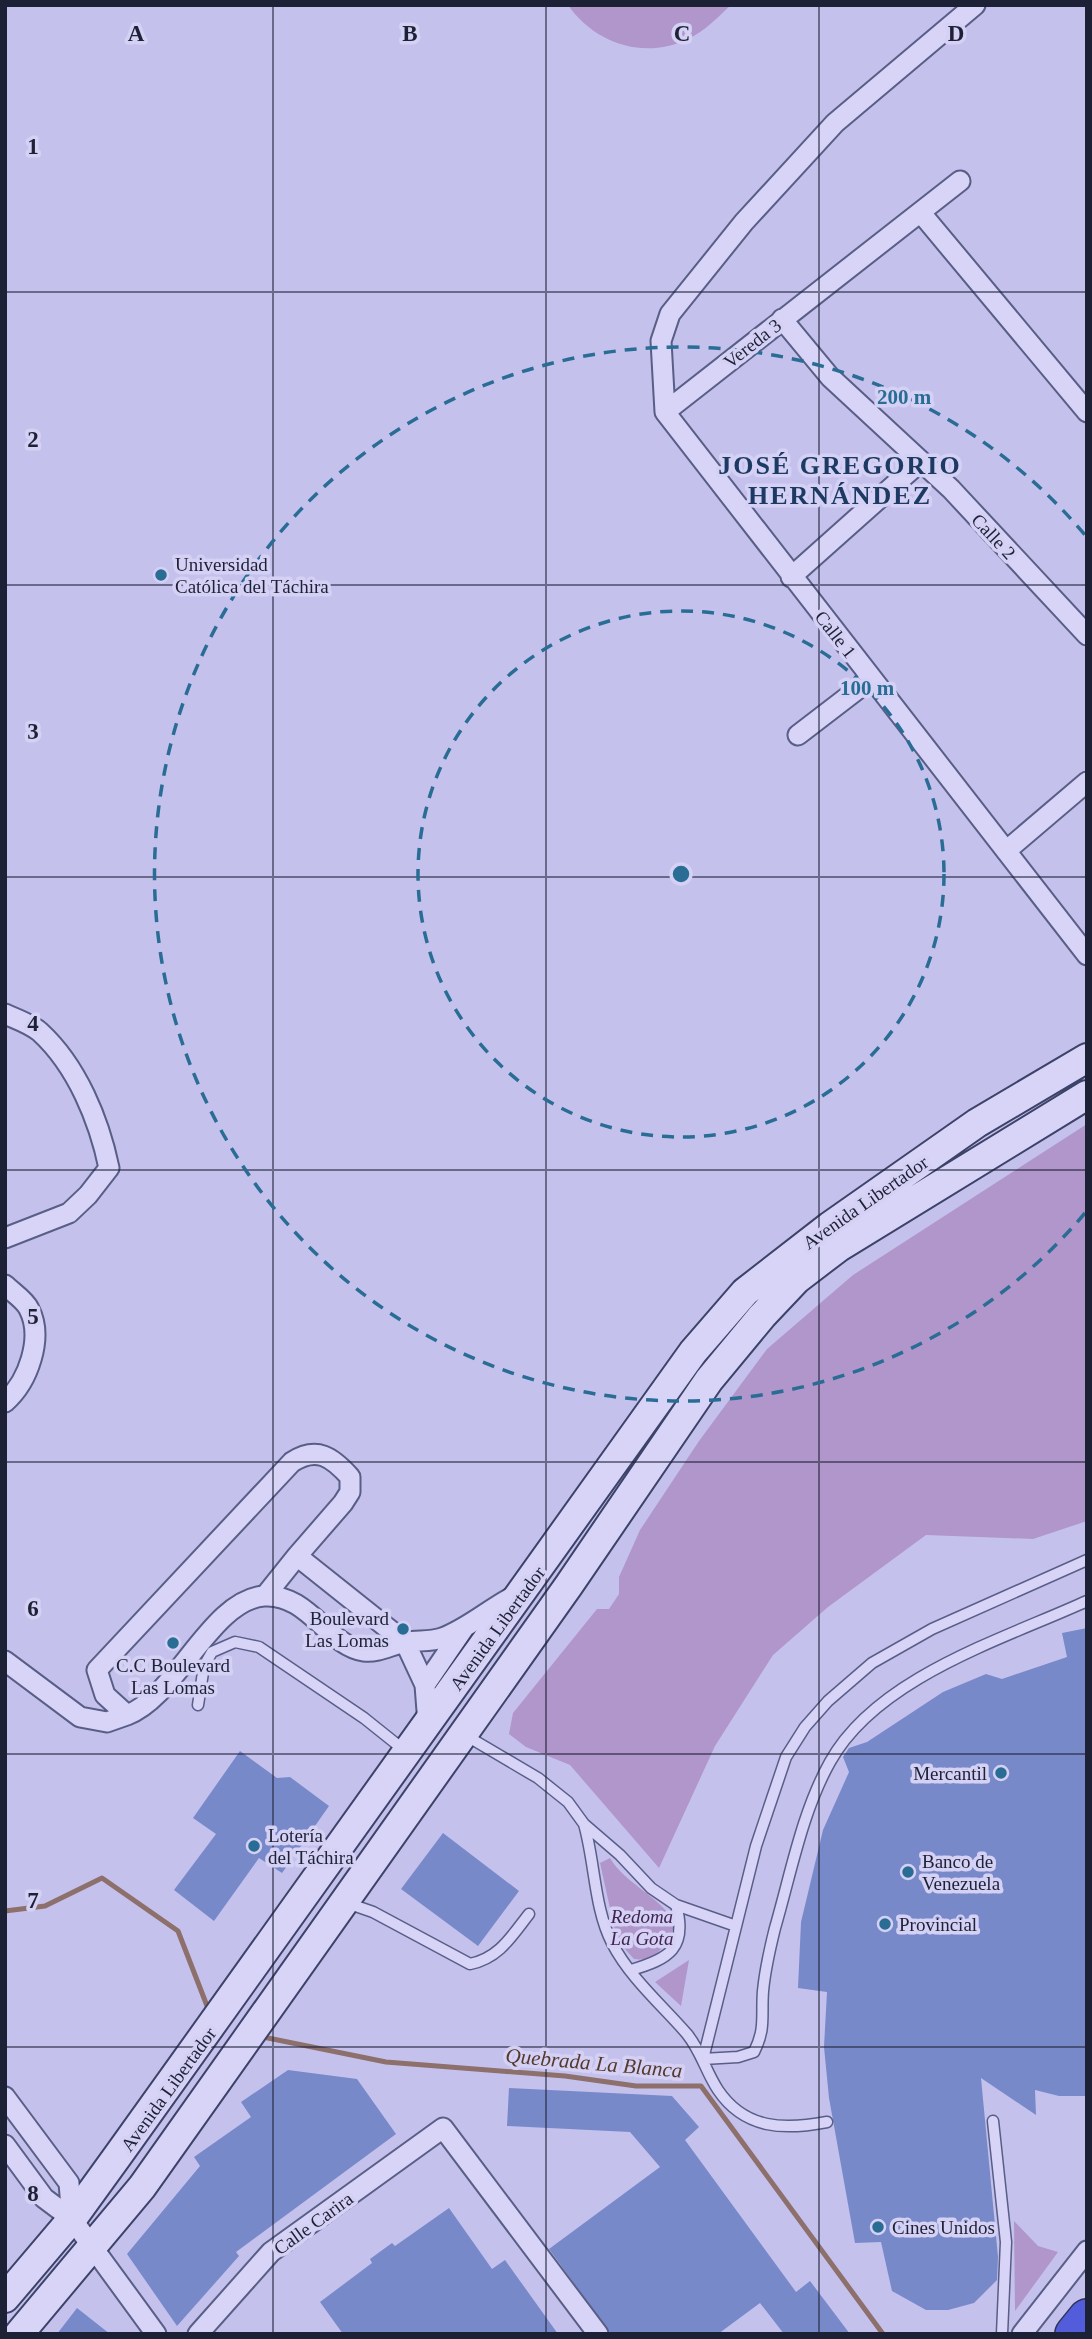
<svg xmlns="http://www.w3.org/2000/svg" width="1092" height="2339" font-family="'Times New Roman',serif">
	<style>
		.green { fill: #b096cb }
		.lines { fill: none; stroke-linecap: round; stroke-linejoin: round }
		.stream { stroke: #8d6f6b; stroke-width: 5 }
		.building { fill: #7889ca }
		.lane-casing { stroke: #595e86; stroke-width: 13 }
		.street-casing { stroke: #595e86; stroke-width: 23 }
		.secondary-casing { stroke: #3d4268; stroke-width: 32 }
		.highway-casing { stroke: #2e3454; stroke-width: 40 }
		.lane { stroke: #d7d4f8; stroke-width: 10 }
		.street { stroke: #d7d4f8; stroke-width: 19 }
		.secondary { stroke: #d7d4f8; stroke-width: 28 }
		.highway { stroke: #535cdb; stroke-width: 37 }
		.grid { fill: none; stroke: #1d2136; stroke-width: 2; stroke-opacity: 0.55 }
		.ring { fill: none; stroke: #2a6d94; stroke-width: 3.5; stroke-dasharray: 12 9 }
		.poi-dot { fill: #2a6d94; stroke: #d4d1f5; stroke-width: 2.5 }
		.labels { text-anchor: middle; stroke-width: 7; stroke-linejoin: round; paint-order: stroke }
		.street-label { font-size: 19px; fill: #1d2136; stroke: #d4d1f5 }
		.poi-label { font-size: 19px; fill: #1d2136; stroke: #d4d1f5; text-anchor: start }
		.park-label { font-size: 19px; font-style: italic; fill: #412452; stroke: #d4d1f5 }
		.water-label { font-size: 21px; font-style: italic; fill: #56392d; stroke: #d4d1f5 }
		.district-label { font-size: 26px; font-weight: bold; letter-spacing: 2px; fill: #1d3a62; stroke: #d4d1f5 }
		.grid-label { font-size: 23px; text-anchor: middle; font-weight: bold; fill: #1d2136; stroke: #d4d1f5; stroke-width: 7; stroke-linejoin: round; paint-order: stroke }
		.centre { fill: #2a6d94; stroke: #d4d1f5; stroke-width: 3.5 }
		.ring-label { font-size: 21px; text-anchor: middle; font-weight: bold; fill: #2a6d94; stroke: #d4d1f5; stroke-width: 7; stroke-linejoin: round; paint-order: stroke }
	</style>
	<rect width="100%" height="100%" fill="#c5c1ed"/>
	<!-- green -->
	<path class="green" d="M568 5H731C718 17 705 31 688 39 645 60 595 44 568 5Z
		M1087 1124V1521L1033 1539 926 1535 828 1607 773 1655 715 1746 659 1868 570 1765 526 1747 509 1734 513 1713 597 1609H609L619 1594V1577L640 1530 699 1441 767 1349 853 1275Z
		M610 1858C626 1885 661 1896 675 1924 669 1942 656 1963 634 1959L617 1940 600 1863Z
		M689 1960 681 2006 655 1982Z
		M1014 2221 1038 2246 1058 2252 1015 2311Z"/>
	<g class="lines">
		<!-- stream -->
		<path class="stream" d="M5 1911 45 1906 102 1878 178 1931 209 2011
			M263 2037 386 2062 565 2076 636 2086H701L883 2334"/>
	</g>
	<!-- building -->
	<path class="building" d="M1087 1628V2096H1059L1035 2090 1036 2115 981 2078 998 2257 997 2280 974 2303 948 2310H926L892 2291 881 2242 855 2243 829 2098 824 2047 827 1992 798 1988 801 1922 823 1830 849 1772 843 1757 849 1748 867 1742 943 1692 986 1674 1002 1679 1067 1657 1062 1633Z
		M240 1751 277 1778 290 1777 329 1806 282 1873 259 1858 214 1921 174 1890 216 1834 193 1818Z
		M443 1833 519 1891 478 1946 401 1889Z
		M288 2070 357 2079 396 2134 236 2252 239 2256 177 2326 127 2254 200 2166 194 2157 251 2117 241 2102Z
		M509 2088 672 2096 699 2127 685 2140 796 2292 810 2281 850 2334H784L760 2303 718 2334H611L549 2249 660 2167 630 2132 507 2126Z
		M449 2208 492 2269 505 2260 558 2334H343L320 2302 372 2263 370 2259 392 2243 395 2246Z
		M77 2308 110 2334H57Z"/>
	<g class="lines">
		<defs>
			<path id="lane" d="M198 1705 204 1666 212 1652 235 1642 259 1647 364 1718 404 1750
				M465 1735 538 1778 568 1802 584 1824 620 1855 651 1888 676 1905 736 1926
				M584 1824C595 1862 594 1908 612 1943 630 1978 662 2005 687 2034 701 2051 706 2072 718 2090 745 2130 785 2130 827 2122
				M347 1903 373 1912 470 1964C499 1958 511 1937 529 1914
				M631 1970C669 1959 688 1948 676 1905
				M703 2059 756 1846 786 1757 805 1727 828 1701 872 1663 932 1629 1087 1560
				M703 2059 738 2057 754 2052C766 2028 761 2017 763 1991 765 1970 770 1948 775 1928 791 1873 802 1812 830 1762 877 1677 1004 1639 1087 1601
				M993 2121 1006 2242 1002 2334"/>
			<path id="street" d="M975 5 835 123 744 222 670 314 661 341 665 412 1087 955
				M921 213 1087 412
				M782 319 830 377 951 489 1087 635
				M665 412 960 181
				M791 577 920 462
				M798 735 871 679
				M1006 851 1087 782
				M5 1014C16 1019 31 1024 40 1032 77 1066 99 1120 109 1168L88 1195 69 1213 5 1238
				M5 1285C12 1292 25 1300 29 1309 44 1338 28 1382 5 1402
				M265 1596 297 1556
				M5 1661 80 1717 107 1722 127 1715
				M425 1685 464 1628
				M428 1724 425 1685 405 1642 297 1556 343 1503 350 1492V1477C332 1457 317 1446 292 1462L97 1670 105 1695 127 1715C176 1697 211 1600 264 1596 308 1593 328 1646 364 1651 379 1653 392 1644 406 1642 418 1640 431 1642 442 1638 469 1628 490 1608 516 1595
				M5 2097 69 2183 72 2219
				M5 2145 44 2198 72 2219 156 2334
				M198 2334 271 2252 443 2128 598 2334
				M1022 2334 1087 2251"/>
			<path id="secondary" d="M5 2298 72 2219 119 2154 693 1352 745 1292 830 1226 977 1123 1087 1058
				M19 2334 142 2187 569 1585 709 1380 762 1316 797 1279 839 1247 1087 1095"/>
			<path id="highway" d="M1074 2334 1087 2318"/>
		</defs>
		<!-- lane casing -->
		<use href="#lane" class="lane-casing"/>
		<!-- street casing -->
		<use href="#street" class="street-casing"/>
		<!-- secondary casing -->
		<use href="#secondary" class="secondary-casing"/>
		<!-- highway casing -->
		<use href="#highway" class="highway-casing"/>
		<!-- lane -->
		<use href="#lane" class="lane"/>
		<!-- street -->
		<use href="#street" class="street"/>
		<!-- secondary -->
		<use href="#secondary" class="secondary"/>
		<!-- highway -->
		<use href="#highway" class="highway"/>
	</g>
	<!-- grid -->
	<path class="grid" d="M273 5V2334M546 5V2334M819 5V2334M5 292H1087M5 585H1087M5 877H1087M5 1170H1087M5 1462H1087M5 1754H1087M5 2047H1087"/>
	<!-- distance rings -->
	<g class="ring">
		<circle cx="681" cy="874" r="263"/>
		<path d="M1085 1213A527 527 0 1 1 1085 535"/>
	</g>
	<!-- markers -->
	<g class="poi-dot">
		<circle cx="161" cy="575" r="7"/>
		<circle cx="403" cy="1629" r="7"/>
		<circle cx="173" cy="1643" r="7"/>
		<circle cx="1001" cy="1773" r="7"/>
		<circle cx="254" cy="1846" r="7"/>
		<circle cx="908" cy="1872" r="7"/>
		<circle cx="885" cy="1924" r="7"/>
		<circle cx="878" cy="2227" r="7"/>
	</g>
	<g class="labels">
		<!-- street labels -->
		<g class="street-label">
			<text transform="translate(752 343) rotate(-38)" y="7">Vereda 3</text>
			<text transform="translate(994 536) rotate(47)" y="7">Calle 2</text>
			<text transform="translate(836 634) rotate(52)" y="7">Calle 1</text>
			<text transform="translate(865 1202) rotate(-35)" y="7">Avenida Libertador</text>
			<text transform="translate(497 1628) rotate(-54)" y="7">Avenida Libertador</text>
			<text transform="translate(168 2089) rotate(-54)" y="7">Avenida Libertador</text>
			<text transform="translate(313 2223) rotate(-36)" y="7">Calle Carira</text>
		</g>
		<!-- poi labels -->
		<g class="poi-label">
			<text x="175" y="571">Universidad<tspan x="175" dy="22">Católica del Táchira</tspan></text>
			<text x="389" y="1625" text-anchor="end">Boulevard<tspan x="389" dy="22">Las Lomas</tspan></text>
			<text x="173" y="1672" text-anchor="middle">C.C Boulevard<tspan x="173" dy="22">Las Lomas</tspan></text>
			<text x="987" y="1780" text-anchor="end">Mercantil</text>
			<text x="268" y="1842">Lotería<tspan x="268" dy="22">del Táchira</tspan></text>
			<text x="922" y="1868">Banco de<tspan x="922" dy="22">Venezuela</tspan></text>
			<text x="899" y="1931">Provincial</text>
			<text x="892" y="2234">Cines Unidos</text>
		</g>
		<!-- park labels -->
		<g class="park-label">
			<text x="642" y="1923">Redoma<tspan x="642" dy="22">La Gota</tspan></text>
		</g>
		<!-- water labels -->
		<g class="water-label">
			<text transform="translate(594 2063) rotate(5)" y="7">Quebrada La Blanca</text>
		</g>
		<!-- district labels -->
		<g class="district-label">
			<text x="840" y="474">JOSÉ GREGORIO<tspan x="840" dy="30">HERNÁNDEZ</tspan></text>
		</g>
	</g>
	<g class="grid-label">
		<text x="136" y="41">A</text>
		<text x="410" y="41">B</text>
		<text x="682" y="41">C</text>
		<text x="956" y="41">D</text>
		<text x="33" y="154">1</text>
		<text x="33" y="447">2</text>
		<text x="33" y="739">3</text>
		<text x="33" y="1031">4</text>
		<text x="33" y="1324">5</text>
		<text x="33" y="1616">6</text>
		<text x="33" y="1908">7</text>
		<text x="33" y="2201">8</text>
	</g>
	<circle cx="681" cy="874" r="10" class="centre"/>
	<g class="ring-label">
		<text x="904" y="404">200 m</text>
		<text x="867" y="695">100 m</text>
	</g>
	<!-- border -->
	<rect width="1092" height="2339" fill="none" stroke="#1d2136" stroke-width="14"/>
</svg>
